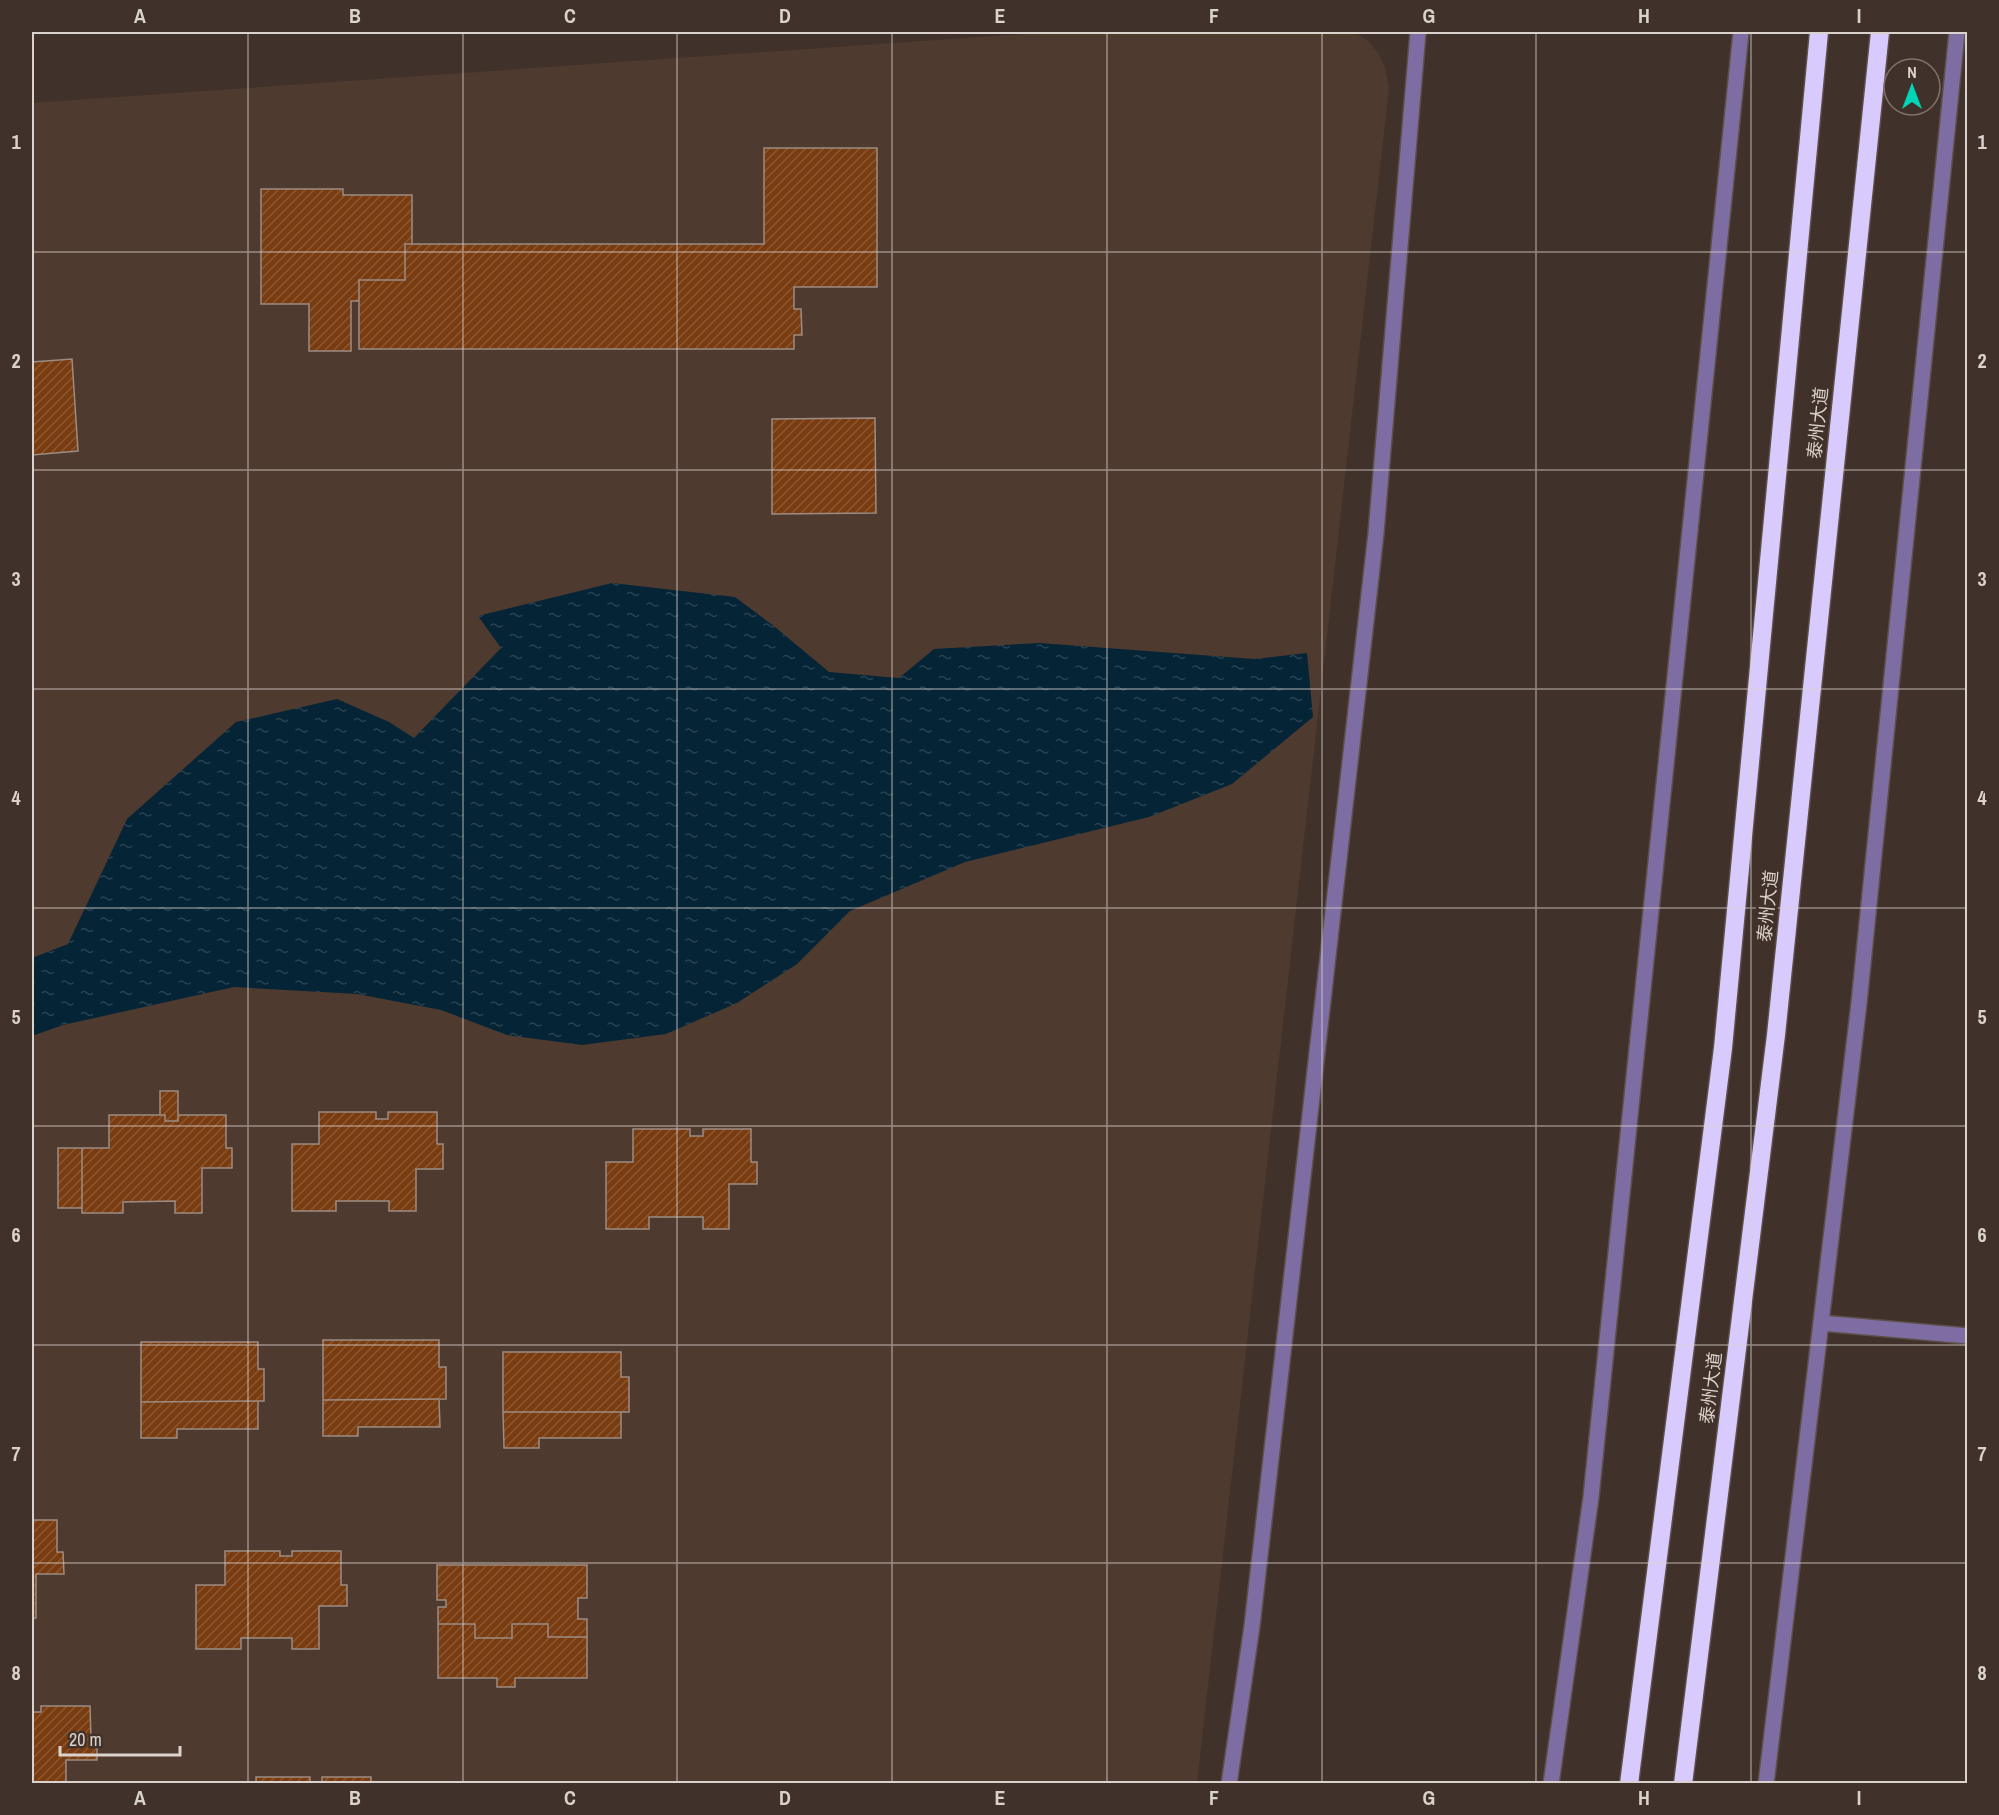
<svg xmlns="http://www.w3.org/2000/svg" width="1999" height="1815" font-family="'Archivo Narrow','Noto Sans SC',sans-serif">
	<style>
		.built { fill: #4e3a2f }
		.water { fill: url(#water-ripples) }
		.building { fill: url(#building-hatch); stroke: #9d8c83; stroke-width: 1.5 }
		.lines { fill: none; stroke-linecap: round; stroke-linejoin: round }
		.minor-casing { stroke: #5c4f47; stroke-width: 18 }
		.highway-casing { stroke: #5c4f47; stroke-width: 21 }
		.minor { stroke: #7e6da3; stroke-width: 15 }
		.highway { stroke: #d9cafe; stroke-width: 18 }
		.grid { fill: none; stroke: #dbd2cd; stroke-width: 1.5; stroke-opacity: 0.55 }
		.labels { text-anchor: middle; stroke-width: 6; stroke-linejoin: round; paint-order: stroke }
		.street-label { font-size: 18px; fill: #dbd2cd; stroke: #40322a }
		.neatline { fill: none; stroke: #dbd2cd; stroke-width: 2 }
		.grid-label { font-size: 20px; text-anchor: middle; font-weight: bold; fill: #dbd2cd }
	</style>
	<defs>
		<pattern id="water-ripples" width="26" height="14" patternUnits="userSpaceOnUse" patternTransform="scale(1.5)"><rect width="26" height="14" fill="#052436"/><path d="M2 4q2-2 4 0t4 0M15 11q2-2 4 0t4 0" fill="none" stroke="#294352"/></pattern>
		<pattern id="building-hatch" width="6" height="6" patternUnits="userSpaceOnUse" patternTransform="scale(1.5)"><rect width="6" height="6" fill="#783c10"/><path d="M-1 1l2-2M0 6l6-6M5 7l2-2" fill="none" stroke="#8b5732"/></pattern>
	</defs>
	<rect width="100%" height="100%" fill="#40322a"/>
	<!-- built -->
	<path class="built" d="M1052 32H1355L1368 41 1378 53 1385 68 1389 88 1197 1783 32 1784V103Z"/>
	<!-- water -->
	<path class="water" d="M612 583 735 597 775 627 829 672 899 678 934 649 1040 643 1254 659 1307 653 1313 717 1232 784 1149 817 965 862 850 911 797 964 737 1003 666 1034 582 1045 507 1035 441 1010 357 994 234 987 63 1025 32 1036V958L68 944 127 819 236 722 337 699 389 722 414 738 501 648 478 616Z"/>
	<!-- building -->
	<path class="building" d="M764 148H877V287H794V309H801L802 335H794V349H359V280H405V244H764Z
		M261 189H343V195H412V244H405V280H359V301H351V351H309V304H261Z
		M72 359 78 451 32 455V362Z
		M875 418 876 513 772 514V419Z
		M160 1091H178V1121H165V1115H160Z
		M319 1112H376V1119H388V1112H437V1144H443V1169H416V1211H389V1201H336V1211H292V1144H319Z
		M109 1115H165V1121H178V1115H226V1148H232V1168H202V1213H175V1201L123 1202V1213H82V1148H109Z
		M633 1129H690V1136H703V1129H751V1162H757V1184H729V1229H703V1217H649V1229H606V1162H633Z
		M58 1148H82V1208H58Z
		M323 1340H439V1367H446V1399L323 1400Z
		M141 1342H258V1369H264V1401L141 1402Z
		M503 1352H621V1377H629V1412H503Z
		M439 1399 440 1427H358V1436H323V1400Z
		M258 1401V1429H177V1438H141V1402Z
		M503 1412H621V1438H539V1448H504Z
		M32 1520H57V1552H63L64 1574H36V1618H32Z
		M225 1551H280V1556H292V1551H341V1585H347V1606H319V1649H292V1638H241V1649H196V1585H225Z
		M437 1565H587V1598H578V1619H587V1637H548V1624H512V1638H475V1624H438V1607H446V1600H437Z
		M438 1624H475V1638H512V1624H548V1637H587V1678H515V1687H497V1678H438Z
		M41 1706H90L91 1738H97V1760H66V1784H32V1712H41Z
		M256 1777H310V1783H322V1777H371V1784H256Z"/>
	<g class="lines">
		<defs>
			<path id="minor" d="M1821 1323 1968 1336
				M1229 1784 1252 1626 1376 533 1418 32
				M1551 1784 1591 1497 1741 32
				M1766 1784 1859 1003 1957 32"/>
			<path id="highway" d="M1629 1784 1723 1048 1819 32
				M1683 1784 1776 1035 1880 32"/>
		</defs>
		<!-- minor casing -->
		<use href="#minor" class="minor-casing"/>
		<!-- highway casing -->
		<use href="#highway" class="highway-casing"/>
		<!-- minor -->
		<use href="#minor" class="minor"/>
		<!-- highway -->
		<use href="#highway" class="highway"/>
	</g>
	<!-- grid -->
	<path class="grid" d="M248 32V1784M463 32V1784M677 32V1784M892 32V1784M1107 32V1784M1322 32V1784M1536 32V1784M1751 32V1784M32 252H1968M32 470H1968M32 689H1968M32 908H1968M32 1126H1968M32 1345H1968M32 1563H1968"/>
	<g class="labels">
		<!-- street labels -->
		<g class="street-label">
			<text transform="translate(1818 423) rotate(-84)" y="6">泰州大道</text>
			<text transform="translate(1768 906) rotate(-84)" y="6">泰州大道</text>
			<text transform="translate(1711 1388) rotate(-83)" y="6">泰州大道</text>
		</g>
	</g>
	<!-- border -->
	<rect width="1999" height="1815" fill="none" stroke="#40322a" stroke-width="66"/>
	<!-- north arrow -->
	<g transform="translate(1912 87)"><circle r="28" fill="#40322a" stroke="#7e726b" stroke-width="1.5"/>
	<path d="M0-4.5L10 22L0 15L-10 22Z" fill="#02d5b6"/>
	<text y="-9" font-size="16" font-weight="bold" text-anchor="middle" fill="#dbd2cd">N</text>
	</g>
	<!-- scale -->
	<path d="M60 1746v9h120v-9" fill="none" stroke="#dbd2cd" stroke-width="3"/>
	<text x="69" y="1746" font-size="18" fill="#dbd2cd" stroke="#40322a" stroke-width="4.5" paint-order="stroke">20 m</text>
	<rect x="33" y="33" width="1933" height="1749" class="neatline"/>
	<g class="grid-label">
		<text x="140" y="23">A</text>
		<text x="355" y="23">B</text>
		<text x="570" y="23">C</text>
		<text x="785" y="23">D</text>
		<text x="1000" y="23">E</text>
		<text x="1214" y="23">F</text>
		<text x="1429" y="23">G</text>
		<text x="1644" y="23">H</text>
		<text x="1859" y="23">I</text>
		<text x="16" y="149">1</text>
		<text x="1982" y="149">1</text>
		<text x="16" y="368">2</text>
		<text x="1982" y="368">2</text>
		<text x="16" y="586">3</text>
		<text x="1982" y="586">3</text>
		<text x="16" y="805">4</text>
		<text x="1982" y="805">4</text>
		<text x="16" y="1024">5</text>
		<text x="1982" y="1024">5</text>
		<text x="16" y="1242">6</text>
		<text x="1982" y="1242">6</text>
		<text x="16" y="1461">7</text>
		<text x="1982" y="1461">7</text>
		<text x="16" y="1680">8</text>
		<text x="1982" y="1680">8</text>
		<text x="140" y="1805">A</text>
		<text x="355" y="1805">B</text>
		<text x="570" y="1805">C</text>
		<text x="785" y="1805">D</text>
		<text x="1000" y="1805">E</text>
		<text x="1214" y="1805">F</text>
		<text x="1429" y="1805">G</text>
		<text x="1644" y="1805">H</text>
		<text x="1859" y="1805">I</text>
	</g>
</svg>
